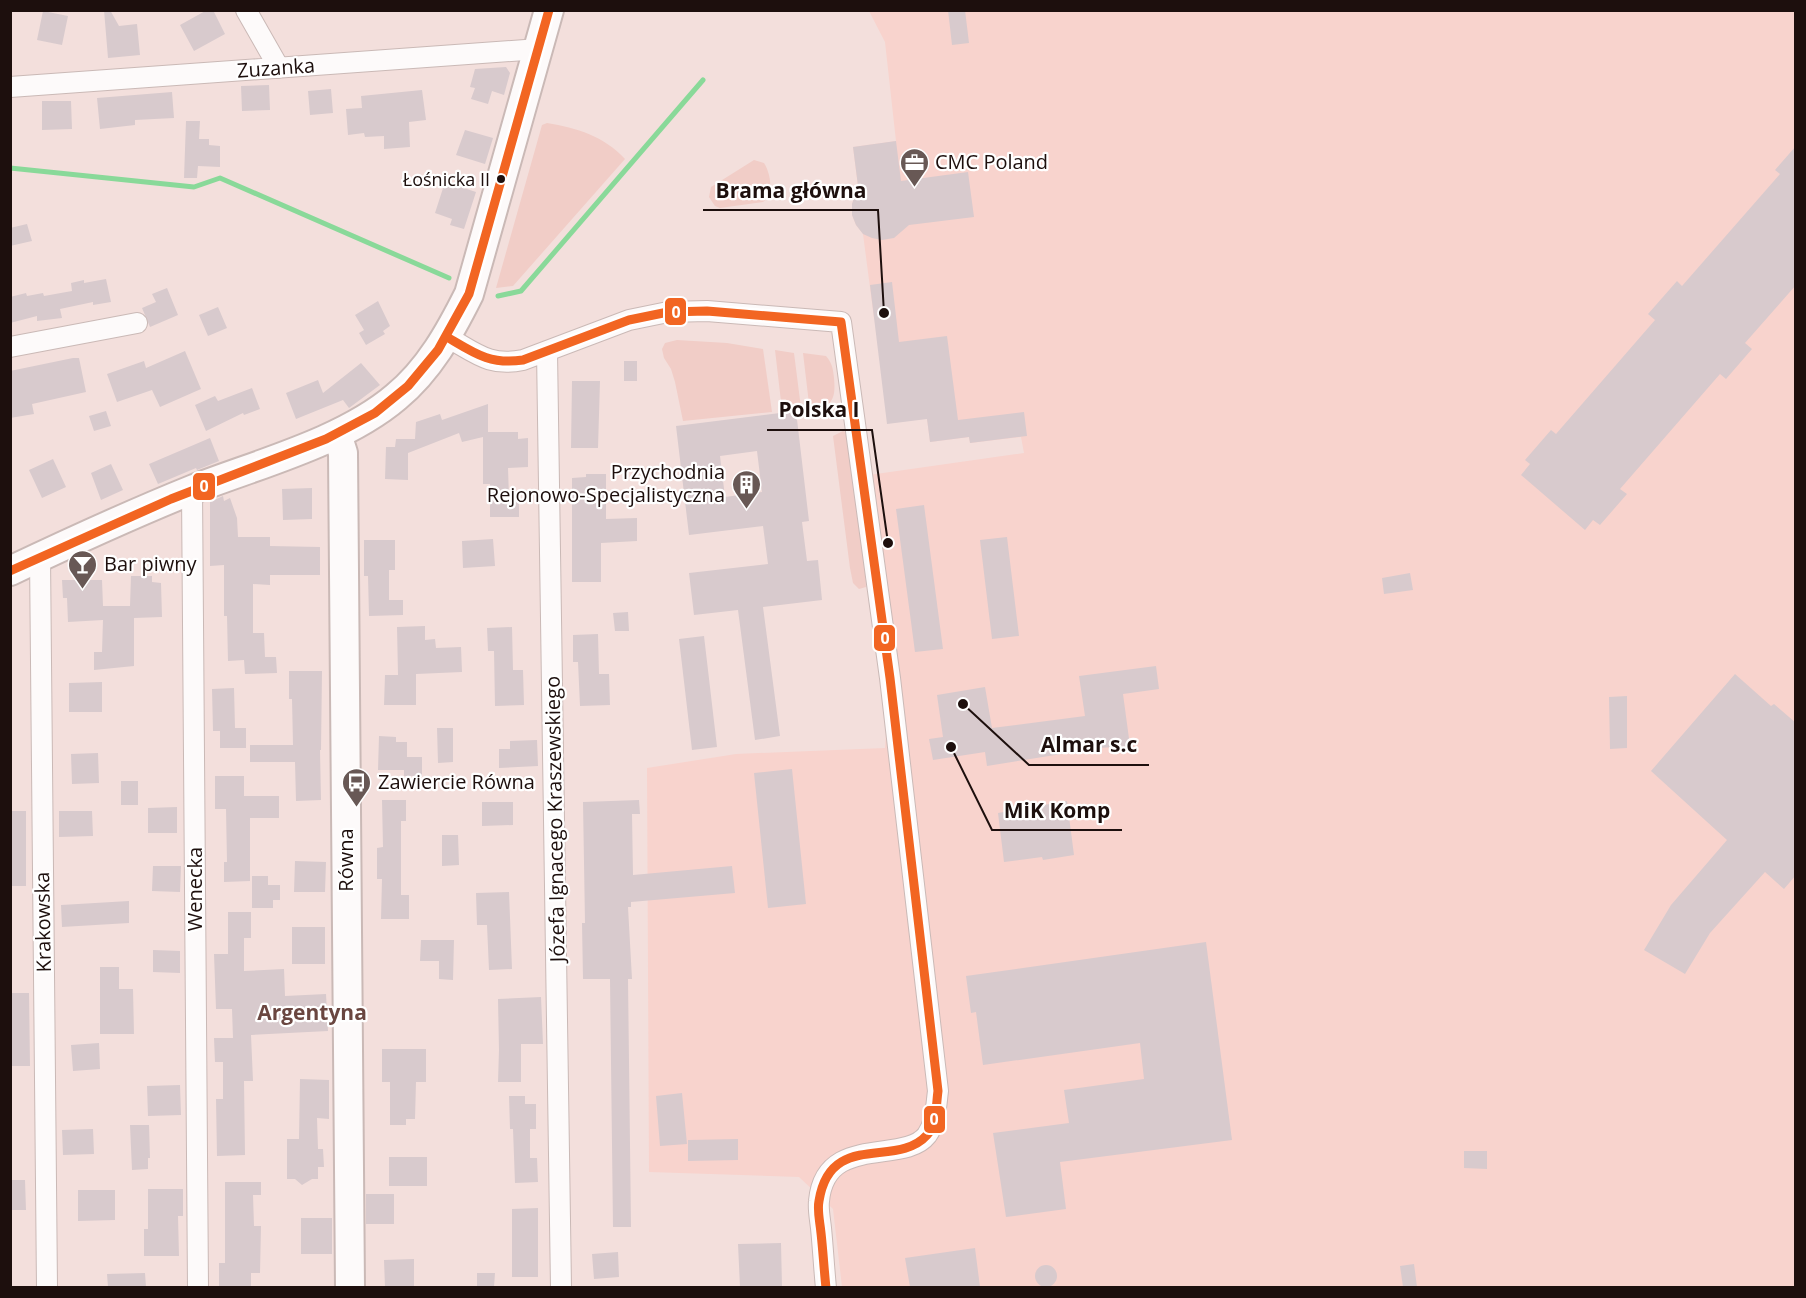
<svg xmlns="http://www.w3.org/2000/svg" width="1806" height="1298" font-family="'Open Sans',sans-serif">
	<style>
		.built { fill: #f8d3cd }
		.green { fill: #f1cdc7 }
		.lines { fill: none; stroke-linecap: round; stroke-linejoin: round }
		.stream { stroke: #89d999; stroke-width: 5 }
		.building { fill: #d8cacd; fill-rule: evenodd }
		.street-casing { stroke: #cab9b6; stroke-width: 22 }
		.secondary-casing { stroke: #cab9b6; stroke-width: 32 }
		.street { stroke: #fdfafa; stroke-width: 20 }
		.secondary { stroke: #fdfafa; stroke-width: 28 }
		.bus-1-casing { stroke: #fff; stroke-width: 14 }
		.bus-1 { stroke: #f26522; stroke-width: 9 }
		.bus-dot { fill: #1d0f0d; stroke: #fff; stroke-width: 2 }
		.labels { text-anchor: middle; stroke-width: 4.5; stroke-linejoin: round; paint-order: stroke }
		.bus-label { font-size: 18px; fill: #1d0f0d; stroke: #fff; text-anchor: end }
		.street-label { font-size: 20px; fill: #1d0f0d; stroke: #fff }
		.poi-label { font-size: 20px; fill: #1d0f0d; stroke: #fff; text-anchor: start }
		.neighbourhood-label { font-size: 21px; font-weight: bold; fill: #6a4640; stroke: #fff }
		.leader { fill: none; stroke: #1d0f0d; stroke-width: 2 }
		.callout-dot { fill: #1d0f0d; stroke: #fff; stroke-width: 2 }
		.callout-label { font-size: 21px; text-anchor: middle; font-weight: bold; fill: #1d0f0d; stroke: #fff; stroke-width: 4.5; stroke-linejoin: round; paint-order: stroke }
		.line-badge { stroke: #fff; stroke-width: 2 }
		.badge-label { font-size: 16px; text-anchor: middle; font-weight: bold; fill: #fff }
	</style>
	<rect width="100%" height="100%" fill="#f3dfdc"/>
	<!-- built -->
	<path class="built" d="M869 11H1795V1287H842L833 1209 799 1177 649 1172 647 768 736 754 885 748 890 678 862 476 1024 453 1021 437 970 443 969 437 930 442 925 403 874 318 863 234 856 225 852 215V204L855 196 859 195 853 147 896 141 885 42Z"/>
	<!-- green -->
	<path class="green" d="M547 123C577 128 604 136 625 159L513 286 496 288 542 125Z
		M754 160 764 163C771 174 774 194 763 202L720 208 715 206 709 197 711 187Z
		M677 340 727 343 763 349 772 412 683 421 675 382 671 369 664 358 662 349 665 343Z
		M775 350 794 353 801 408 782 410Z
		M803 353 826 356C832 363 833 368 834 378 836 400 832 406 810 412Z
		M843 431 848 433 865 567 866 587 859 589 853 583 850 568 833 436Z"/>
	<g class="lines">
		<!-- stream -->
		<path class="stream" d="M10 168 194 187 220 178 449 278
			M498 296 521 291 703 80"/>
	</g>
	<!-- building -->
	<path class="building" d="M104 10H110L119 26 137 24 140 55 108 58Z
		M207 10H213L225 34 194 51 180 25Z
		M948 10H965L969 43 952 45Z
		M43 11 68 16 62 45 37 40Z
		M506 67 510 73 504 95 492 91 488 104 471 99 475 88 470 87 475 69Z
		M269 85 270 110 242 111 241 86Z
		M331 89 333 113 310 115 308 91Z
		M422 90 426 120 409 122 410 147 384 149V136L365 137 364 133 348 135 346 109 362 108 361 96Z
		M172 92 174 118 135 120V125L100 129 97 98Z
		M42 101H71L72 129 42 130Z
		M186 121H200L199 139H209V145L220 146V167L198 166 197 178H184Z
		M465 130 493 138 485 164 456 155Z
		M896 141 901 181 968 172 974 217 909 225 894 238 882 240 872 238 863 234 856 225 852 215V204L858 186 853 147Z
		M1796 146V285L1745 343 1752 349 1726 379 1720 374 1620 489 1627 494 1600 525 1593 520 1585 530 1521 475 1530 464 1525 460 1551 430 1556 434 1655 320 1648 314 1677 281 1682 286 1780 174 1775 170Z
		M445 182 476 192 464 229 450 225 452 219 435 213Z
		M27 224 32 241 10 246V228Z
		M106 279 111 302 93 305V302L60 309 62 318 37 321V316L10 323V297L26 293 27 296 43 293 44 296 72 291 71 283 84 280V283Z
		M892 282 899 342 947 336 958 420 1024 412 1027 436 970 443 969 437 930 442 927 419 887 424 870 285Z
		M167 288 178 315 150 327 142 308 156 302 152 294Z
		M378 301 390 326 383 331 385 334 366 345 359 333 364 330 355 315Z
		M218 307 227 328 208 336 199 315Z
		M185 351 201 389 160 407 152 390 117 402 107 374 144 361 146 368Z
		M73 358H79L86 392 32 404 34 414 10 418V371Z
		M624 361H637V381H624Z
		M361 363 380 385 349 408 343 400 296 419 286 393 318 380 323 393Z
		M572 381H600L598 448H571Z
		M252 388 260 409 244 415 243 413 206 431 195 405 215 396 218 401Z
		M488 404V432H518V439L528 438V467L508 468 509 497H519V517H490V484H483V437L462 442 459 433 408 453V480L385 479 386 447H395L396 439H415L416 422 440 414 442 420Z
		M106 411 111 426 94 431 89 416Z
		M796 411 809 521 802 522 807 561 818 560 822 600 763 607 780 736 755 740 738 610 694 615 689 573 768 564 763 526 689 535 676 426ZM757 451 762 492 725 497 720 456Z
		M210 438 219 461 197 470 196 468 158 484 149 464Z
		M53 459 66 487 42 498 29 470Z
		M111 464 123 490 101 500 91 473Z
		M586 474H606V519L637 518V541L601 543V582H572V478L586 477Z
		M312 488V519L283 520 282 489Z
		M223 496 224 501 230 498 237 518 238 537H270V546L320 547V575H270V585L253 584V633H264L265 657H276L277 673 245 674 244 660 228 661 227 616H224V565L210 566V502Z
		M924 505 943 649 915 652 896 509Z
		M1007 537 1019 636 992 639 980 540Z
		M493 539 495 566 463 568 462 541Z
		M364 540H395V570H389V600H403V615L369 616 368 576H364Z
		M1410 573 1413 590 1384 594 1382 578Z
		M131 576H152V582L161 583 162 617 134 618V666L94 670V652H102L103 620 68 622 67 598H63L62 580H102L103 606H130Z
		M628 612 629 631H615L613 613Z
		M425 626V640L435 639 436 648 461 647 462 672 416 674V705H384L385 675H398L397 627Z
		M512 627 513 670H523L524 705 495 706 494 651H488L487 628Z
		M598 634 599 674H609L610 705 580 706 578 662H573V635Z
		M704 636 717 747 692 750 679 639Z
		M1156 666 1159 689 1123 694 1130 746 1099 748 987 766 985 752 933 760 929 739 943 737 937 695 985 687 992 728 1085 716 1079 676Z
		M289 671H322L321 750H320L321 800 296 801 295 762H250V745H293L292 699H289Z
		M1735 674 1771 706 1774 704 1796 723V875L1784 889 1765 872 1710 933 1685 974 1644 950 1671 905 1727 840 1651 771Z
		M102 682V712H69V683Z
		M234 688 235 728H246V748H220V731H213L212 689Z
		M1627 696V748L1610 749 1609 697Z
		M437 728H453V762L438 763Z
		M379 736 396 737V742H407V757H422V776H404V770H378Z
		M537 740 538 766 499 768V749H510V741Z
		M98 753 99 783 72 784 71 754Z
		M792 769 806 904 768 908 754 773Z
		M215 776H244V796H279V818H250V881L224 882V862H227L226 809H215Z
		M121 781H138V805H121Z
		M382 800H406V821H401V895H409V919H381L382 879H377V848L383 847Z
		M639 800 640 814H632L633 875 732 866 735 893 631 902V907H628L632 979H628L631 1227H613L610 979H583L582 923H585L583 802Z
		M1067 801 1074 855 1043 860 1042 857 1004 862 998 813Z
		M482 802H513V825L482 826Z
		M177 807V833H148V808Z
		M10 811H26V886H10Z
		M59 811H92L93 836 59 837Z
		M442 835H458L459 865 442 866Z
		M295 861 326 862 325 892H294Z
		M153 866H181L180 892 152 891Z
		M252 876H268V885H280V900H273V908H252Z
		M509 892 512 969 489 970 487 925H477L476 893Z
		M129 901V923L62 927 61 905Z
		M228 912H251V938H244V971L284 969 285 996 326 994 328 1031 251 1035 253 1081H244L245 1155 217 1156 216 1099H223V1062H215L214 1038H233L232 1009H216L214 954H228Z
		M292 927H325V964H292Z
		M421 940H454L453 980 439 979V961H420Z
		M1206 942 1232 1140 1060 1162 1066 1209 1006 1217 993 1133 1069 1123 1064 1090 1144 1079 1140 1043 983 1065 976 1012 971 1013 966 976Z
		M153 950 180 951V973L153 972Z
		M100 967H119V989H133L134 1034H100Z
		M10 993H29L30 1066H10L12 1008H10Z
		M541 997 543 1044H521V1082H498L499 1050 498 999Z
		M99 1043 100 1069 73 1071 71 1045Z
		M382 1049H426V1082H416L415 1119H406V1125H390V1082H382Z
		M300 1079 329 1080V1119L317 1118 318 1149H323L324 1167H318V1179H312L302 1185 295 1179H287V1139H299Z
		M180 1085 181 1115 148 1116 147 1086Z
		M682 1093 687 1144 660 1146 656 1096Z
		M509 1096H525V1104H536V1129H530V1158H537L538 1182 515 1183 513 1129H510Z
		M130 1125H149L150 1158H148V1169L132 1170Z
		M93 1129 94 1154 63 1155 62 1130Z
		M738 1139V1160L688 1161V1140Z
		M1464 1151H1487V1169L1464 1168Z
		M389 1157H427V1186H389Z
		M10 1180H25L26 1210H10Z
		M225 1182H261V1195H253L254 1226H261L260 1273H251V1287H219V1263H225Z
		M148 1189H183V1216H178L179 1256H144V1229H148Z
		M78 1190H115V1220L78 1221Z
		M366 1194H394V1224H366Z
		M538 1208V1277H512V1209Z
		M301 1218H332V1254H301Z
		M781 1243 782 1287H740L738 1244Z
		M975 1248 980 1287H910L905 1258Z
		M618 1252 619 1277 594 1279 592 1254Z
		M414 1259V1287H385L384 1260Z
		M1414 1264 1417 1287H1403L1400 1266Z
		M1035 1276a11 11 0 1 1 22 0a11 11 0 1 1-22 0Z
		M145 1273 146 1287H108L107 1274Z
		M477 1273H495L494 1287H477Z"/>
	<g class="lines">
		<defs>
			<path id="street" d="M246 10 279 68
				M10 87 539 49
				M447 337C476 353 489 367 523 360L629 320 668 312 707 311 841 322 890 678 938 1091C936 1106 936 1122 927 1135 904 1165 825 1133 819 1201 818 1209 820 1219 821 1228 823 1248 824 1268 826 1288
				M10 347 137 323
				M547 351 561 1288
				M192 490 198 1288
				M40 557 47 1288"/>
			<path id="secondary" d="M337 434 343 453 350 1288
				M10 571C71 542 132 514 194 489 258 464 343 442 396 397 429 370 450 332 469 294L549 10"/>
		</defs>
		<!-- street casing -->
		<use href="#street" class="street-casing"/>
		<!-- secondary casing -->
		<use href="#secondary" class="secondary-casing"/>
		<!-- street -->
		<use href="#street" class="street"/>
		<!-- secondary -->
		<use href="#secondary" class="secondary"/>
		<defs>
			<path id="bus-1" d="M447 337C474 353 490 365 523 360L629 320 668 312 707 311 841 322 890 678 938 1091C936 1105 937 1124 927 1135 897 1169 830 1130 819 1201 817 1211 820 1222 821 1233 823 1251 824 1269 826 1288
				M10 571 171 499 326 439 375 413 408 386 438 350 469 294 549 10"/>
		</defs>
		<!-- bus-1 casing -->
		<use href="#bus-1" class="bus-1-casing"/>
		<!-- bus-1 -->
		<use href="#bus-1" class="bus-1"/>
	</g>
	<!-- icons -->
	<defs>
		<symbol id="office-pin" viewBox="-11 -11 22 30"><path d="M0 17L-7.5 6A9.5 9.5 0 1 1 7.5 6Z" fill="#685855" stroke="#fff"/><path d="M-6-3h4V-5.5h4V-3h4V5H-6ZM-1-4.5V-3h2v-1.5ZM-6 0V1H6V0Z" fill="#fff"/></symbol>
		<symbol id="building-pin" viewBox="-11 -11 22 30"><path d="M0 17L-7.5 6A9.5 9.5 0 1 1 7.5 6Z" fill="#685855" stroke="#fff"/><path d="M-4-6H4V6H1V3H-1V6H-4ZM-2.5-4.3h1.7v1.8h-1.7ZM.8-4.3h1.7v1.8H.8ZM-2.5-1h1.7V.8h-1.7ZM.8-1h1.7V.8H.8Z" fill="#fff"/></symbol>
		<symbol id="bar-pin" viewBox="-11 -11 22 30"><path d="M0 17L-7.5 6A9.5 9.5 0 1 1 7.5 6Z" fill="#685855" stroke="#fff"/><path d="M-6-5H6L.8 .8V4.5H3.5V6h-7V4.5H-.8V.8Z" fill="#fff"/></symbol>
		<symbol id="bus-pin" viewBox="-11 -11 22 30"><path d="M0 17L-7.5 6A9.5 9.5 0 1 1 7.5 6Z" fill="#685855" stroke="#fff"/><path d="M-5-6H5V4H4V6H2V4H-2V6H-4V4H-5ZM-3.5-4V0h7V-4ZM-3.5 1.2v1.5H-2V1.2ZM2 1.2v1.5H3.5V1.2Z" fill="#fff"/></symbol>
	</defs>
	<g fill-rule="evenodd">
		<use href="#office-pin" x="898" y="146" width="33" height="45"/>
		<use href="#building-pin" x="730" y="468" width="33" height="45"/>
		<use href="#bar-pin" x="66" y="548" width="33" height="45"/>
		<use href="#bus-pin" x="340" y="766" width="33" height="45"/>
	</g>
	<!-- markers -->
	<circle class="bus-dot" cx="501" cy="179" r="5"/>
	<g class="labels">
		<!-- bus labels -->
		<g class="bus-label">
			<text x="490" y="186">Łośnicka II</text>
		</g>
		<!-- street labels -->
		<g class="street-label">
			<text transform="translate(276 68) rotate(-4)" y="7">Zuzanka</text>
			<text transform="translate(555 819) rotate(-91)" y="7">Józefa Ignacego Kraszewskiego</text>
			<text transform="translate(346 860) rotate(-90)" y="7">Równa</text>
			<text transform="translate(195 889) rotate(-90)" y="7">Wenecka</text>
			<text transform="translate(43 922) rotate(-91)" y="7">Krakowska</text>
		</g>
		<!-- poi labels -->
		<g class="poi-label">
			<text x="935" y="169">CMC Poland</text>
			<text x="725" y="479" text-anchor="end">Przychodnia<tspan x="725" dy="23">Rejonowo-Specjalistyczna</tspan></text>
			<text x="104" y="571">Bar piwny</text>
			<text x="378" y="789">Zawiercie Równa</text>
		</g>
		<!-- neighbourhood labels -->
		<g class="neighbourhood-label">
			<text x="312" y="1020">Argentyna</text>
		</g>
	</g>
	<!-- callouts -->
	<path class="leader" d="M884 313L878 210H703M888 543L872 430H767M963 704L1029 765H1149M951 747L992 830H1122"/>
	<g class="callout-dot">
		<circle cx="884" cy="313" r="6"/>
		<circle cx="888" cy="543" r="6"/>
		<circle cx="963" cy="704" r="6"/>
		<circle cx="951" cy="747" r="6"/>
	</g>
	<g class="callout-label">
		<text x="791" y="198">Brama główna</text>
		<text x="819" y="417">Polska I</text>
		<text x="1089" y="752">Almar s.c</text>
		<text x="1057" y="818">MiK Komp</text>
	</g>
	<g class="line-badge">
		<rect x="664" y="297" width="23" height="29" rx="6" fill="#f26522"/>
		<rect x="192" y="472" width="24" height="29" rx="6" fill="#f26522"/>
		<rect x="873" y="624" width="23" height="28" rx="6" fill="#f26522"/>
		<rect x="923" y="1105" width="23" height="29" rx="6" fill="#f26522"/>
	</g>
	<g class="badge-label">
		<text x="676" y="318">0</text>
		<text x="204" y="492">0</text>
		<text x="885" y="644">0</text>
		<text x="934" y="1125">0</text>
	</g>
	<!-- border -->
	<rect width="1806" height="1298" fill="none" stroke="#1d0f0d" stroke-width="24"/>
</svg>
